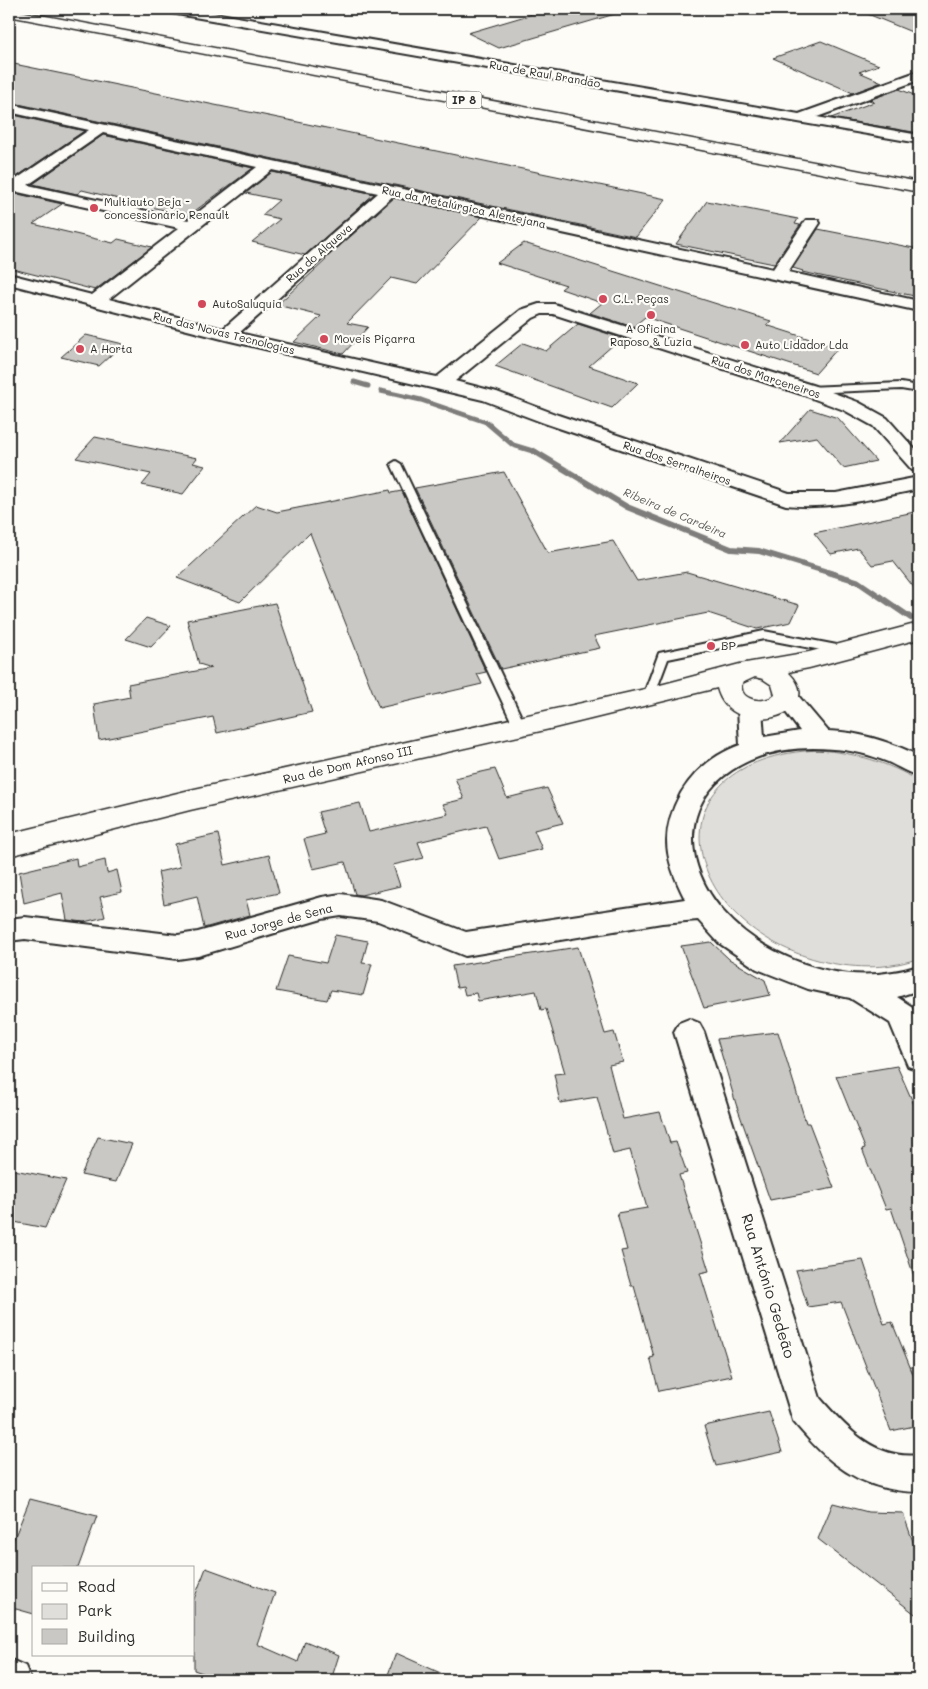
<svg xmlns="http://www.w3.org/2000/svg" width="928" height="1689" font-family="Mali,sans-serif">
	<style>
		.green { fill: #dfdeda; stroke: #858482 }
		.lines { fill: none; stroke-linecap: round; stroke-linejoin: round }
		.stream-far1 { stroke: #7e7d7b; stroke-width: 5 }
		.stream { stroke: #7e7d7b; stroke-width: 6 }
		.building { fill: #c9c8c4; stroke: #2b2b2b }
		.lane-casing { stroke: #2b2b2b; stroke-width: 4 }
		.street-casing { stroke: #2b2b2b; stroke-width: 4 }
		.secondary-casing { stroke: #2b2b2b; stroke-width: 3 }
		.primary-casing { stroke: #2b2b2b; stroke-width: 3 }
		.lane { fill: #fdfcf7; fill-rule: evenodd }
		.street { fill: #fdfcf7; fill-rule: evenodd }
		.secondary { fill: #fdfcf7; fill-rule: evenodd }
		.primary { fill: #fdfcf7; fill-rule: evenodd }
		.poi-dot { fill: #d1495b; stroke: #fdfcf7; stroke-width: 2 }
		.labels { text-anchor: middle; stroke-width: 4.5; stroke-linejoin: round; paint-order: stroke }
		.far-street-label { font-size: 11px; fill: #2b2b2b; stroke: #fdfcf7 }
		.shield { fill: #fdfcf7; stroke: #6a6a68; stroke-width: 1 }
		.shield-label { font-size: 11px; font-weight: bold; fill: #2b2b2b }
		.far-poi-label { font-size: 11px; fill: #2b2b2b; stroke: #fdfcf7; text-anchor: start }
		.far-water-label { font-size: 11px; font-style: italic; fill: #5b5b5a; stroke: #fdfcf7 }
		.poi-label { font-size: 12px; fill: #2b2b2b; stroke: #fdfcf7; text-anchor: start }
		.street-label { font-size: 12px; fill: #2b2b2b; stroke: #fdfcf7 }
		.near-street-label { font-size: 15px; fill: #2b2b2b; stroke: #fdfcf7 }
	</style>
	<rect width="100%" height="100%" fill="#fdfcf7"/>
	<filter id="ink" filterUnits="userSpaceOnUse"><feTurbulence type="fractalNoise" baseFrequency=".02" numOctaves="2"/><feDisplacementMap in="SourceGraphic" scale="10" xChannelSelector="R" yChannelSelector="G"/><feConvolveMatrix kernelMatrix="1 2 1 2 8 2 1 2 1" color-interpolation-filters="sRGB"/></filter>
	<g filter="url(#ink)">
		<!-- green -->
		<path class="green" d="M819 750C856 753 887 762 919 781V958C890 969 857 969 826 962 679 929 641 758 819 750Z"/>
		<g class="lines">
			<!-- stream-far1 -->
			<path class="stream-far1" d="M354 382 368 386
				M381 391 421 400 486 422 513 445 536 452"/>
			<!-- stream -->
			<path class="stream" d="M534 451 627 507 731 549 759 551 857 581 911 618"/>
		</g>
		<!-- building -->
		<path class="building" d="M549 9H614L615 14 499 48 468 33Z
			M859 9H919V35L858 10Z
			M821 41 879 65 859 72 882 82 853 93 773 58Z
			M9 63 293 121 666 199 636 237 9 102Z
			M899 89 919 97V133L831 118 874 102 869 100Z
			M9 114 84 131 9 182Z
			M103 135 253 168 188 216 82 190 77 194 33 184Z
			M272 172 374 194 305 255 252 242 280 219 262 215 279 200 246 193Z
			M18 194 62 204 33 224 113 243 118 239 152 247 95 290 9 268V198Z
			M394 198 482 217 417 284 391 278 347 323 368 327 343 354 294 342 321 316 277 305 326 260 325 259Z
			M707 201 798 219 795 224 800 225 774 264 676 244Z
			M818 229 919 249V297L802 272 803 271 793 268Z
			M524 243 771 321 766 325 838 348 816 373 645 317 633 327 590 313 602 303 561 289 566 285 497 263Z
			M578 324 621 338 589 366 638 383 612 408 495 366 523 343 546 351Z
			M86 335 123 344 99 366 61 357Z
			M810 409 838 418 876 461 843 468 817 437 780 443Z
			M95 437 197 458 193 463 205 466 183 494 142 485 151 474 76 458Z
			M504 472 548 553 613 541 637 581 687 572 799 605 791 622 757 629 708 613 594 636 600 648 501 669 415 488Z
			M390 490 391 493 402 491 486 672 477 674 482 684 379 708 310 533 240 602 177 578 256 505 277 512Z
			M919 511V594L893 561 872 565 858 548 831 554 814 533Z
			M275 603 312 712 217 733 213 717 99 740 94 704 130 697 128 684 212 668 199 664 187 620Z
			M146 618 171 626 151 647 126 639Z
			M495 769 507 798 547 788 563 823 534 830 542 849 499 859 486 826 418 842 424 858 393 865 400 886 361 895 355 894 345 862 313 869 304 839 325 834 318 812 360 803 369 832 448 814 443 804 464 799 455 778Z
			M218 834 225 865 269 855 279 893 246 900 250 915 204 928 197 896 164 904 158 872 180 867 175 844Z
			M76 858 77 867 105 860 107 873 117 870 122 892 100 897 105 917 84 922 67 920 62 893 24 903 19 872Z
			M335 935 368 941 362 963 372 964 363 995 331 990 327 1000 276 991 288 956 326 963Z
			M711 942 729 959 765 980 770 995 704 1008 681 946Z
			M578 947 605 1034 614 1032 623 1062 609 1065 623 1119 660 1112 670 1143 676 1142 687 1173 679 1175 709 1271 700 1273 732 1376 659 1391 650 1358 654 1357 634 1286H631L621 1251 627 1250 617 1213 647 1208 630 1150 613 1154 597 1097 560 1103 554 1074 565 1073 546 1009 541 1010 536 991 478 1001 476 993 465 995 463 987 457 988 452 966Z
			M778 1032 806 1123H809L834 1188 770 1200 736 1104 717 1039Z
			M897 1066 919 1116V1281L916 1282 891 1208 886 1209 862 1149 865 1148 836 1076Z
			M98 1137 132 1144 116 1182 81 1175Z
			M9 1169 66 1180 45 1228 9 1221Z
			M863 1260 884 1324 892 1322 919 1389V1425L891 1431 841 1302 808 1307 796 1270Z
			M769 1412 782 1452 716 1466 704 1426Z
			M30 1499 97 1516 78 1568H34V1614L9 1607V1551Z
			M833 1503 868 1512 903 1513 919 1559V1617L818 1539Z
			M206 1568 275 1593 257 1644 298 1662 305 1641 339 1655 332 1677 339 1680H222L194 1670V1599Z
			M396 1653 456 1680H386Z"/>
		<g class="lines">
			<defs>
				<path id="lane" d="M901 383 919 386V392L901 389 808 393 804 390 808 387Z
					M396 461 401 464 526 727 524 730 520 731 514 727 391 464Z
					M764 631 842 646 847 650 842 654 764 639 668 659 653 699H645L643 696 659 653Z"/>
				<path id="street" d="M165 9H191L799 114 919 71V80L817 117 919 135V143L171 13Z
					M9 104 773 269 806 220H818L820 223 788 272 919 301V311L393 196 239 333 393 368 437 377 521 310 539 304H554L815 386 858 402 887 418 919 454V472L912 470 873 426 844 410 801 394 553 314H542L533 318 455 381 497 392 558 415 789 493H836L919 477V489C875 498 832 510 786 505L544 423 483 400 226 340 9 284V274L92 295 179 228 18 192 9 196V184L89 130 9 112ZM103 133 257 167 188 220 28 185ZM272 170 378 193 223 329 109 299Z
					M787 690 795 692 828 731C860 732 891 742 919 756V776C908 773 899 767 888 762 871 755 852 750 833 749 798 746 763 750 732 770 679 805 684 867 723 911 742 933 767 949 794 960 835 977 877 979 919 966V990L897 997 911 1006 919 1024V1070L908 1066 890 1023 850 998 808 989 757 969 719 943 698 920 662 923 465 956 378 921 341 916 322 919 198 956 178 959 25 939 9 941V919L25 917 178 935 198 932 322 897 341 894 381 900 466 932 685 899C665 860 659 833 681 793 695 770 715 754 740 745L738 709 742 703 750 700 758 703 762 709 764 737 800 731 775 698 779 692Z
					M689 1019 699 1023 704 1032 820 1398C847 1429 875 1460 919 1455V1491C908 1493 896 1490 885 1488 844 1478 819 1452 793 1421L674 1032 679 1023Z
					M9 1659 25 1666 31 1680H9Z"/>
				<path id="secondary" d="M919 623V639L809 668 788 672C833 714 731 744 717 688L554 728 190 810 9 856V834L190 790 645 689 740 664 809 652ZM755 677 763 679 772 685 775 695C764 705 738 701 742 683Z"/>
				<path id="primary" d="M9 9 919 182V192L9 16Z"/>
			</defs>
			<!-- lane casing -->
			<use href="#lane" class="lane-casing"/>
			<!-- street casing -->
			<use href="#street" class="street-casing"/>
			<!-- secondary casing -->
			<use href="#secondary" class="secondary-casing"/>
			<!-- primary casing -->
			<use href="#primary" class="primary-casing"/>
			<!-- lane -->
			<use href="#lane" class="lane"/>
			<!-- street -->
			<use href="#street" class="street"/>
			<!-- secondary -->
			<use href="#secondary" class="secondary"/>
			<!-- primary -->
			<use href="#primary" class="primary"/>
		</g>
	</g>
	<!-- markers -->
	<g class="poi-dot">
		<circle cx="94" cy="208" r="5"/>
		<circle cx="603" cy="299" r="5"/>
		<circle cx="202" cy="304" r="5"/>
		<circle cx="651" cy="315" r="5"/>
		<circle cx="324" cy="339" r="5"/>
		<circle cx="745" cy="345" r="5"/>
		<circle cx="80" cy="349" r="5"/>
		<circle cx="711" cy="646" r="5"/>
	</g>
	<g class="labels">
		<!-- far-street labels -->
		<g class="far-street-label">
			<text transform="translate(545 74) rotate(10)" y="4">Rua de Raul Brandão</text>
			<text transform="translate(464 207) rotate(12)" y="4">Rua da Metalúrgica Alentejana</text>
			<text transform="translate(319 253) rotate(-41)" y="4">Rua do Alqueva</text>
			<text transform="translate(224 333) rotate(14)" y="4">Rua das Novas Tecnologias</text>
			<text transform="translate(766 377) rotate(18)" y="4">Rua dos Marceneiros</text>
			<text transform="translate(677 463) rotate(19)" y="4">Rua dos Serralheiros</text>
		</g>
		<!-- shield labels -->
		<rect class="shield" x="446.5" y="91.5" width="35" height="17" rx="4"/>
		<g class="shield-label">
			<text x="464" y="104">IP 8</text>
		</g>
		<!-- far-poi labels -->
		<g class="far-poi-label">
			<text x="104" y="206">Multiauto Beja -<tspan x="104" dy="13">concessionário Renault</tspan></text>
			<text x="613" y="303">C.L. Peças</text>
			<text x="212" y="308">AutoSaluquia</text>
			<text x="651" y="333" text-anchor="middle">A Oficina<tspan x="651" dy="13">Raposo &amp; Luzia</tspan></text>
			<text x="334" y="343">Moveis Piçarra</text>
			<text x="755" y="349">Auto Lidador Lda</text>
			<text x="90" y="353">A Horta</text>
		</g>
		<!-- far-water labels -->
		<g class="far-water-label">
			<text transform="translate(675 513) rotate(23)" y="4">Ribeira de Cardeira</text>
		</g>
		<!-- poi labels -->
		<g class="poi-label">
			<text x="721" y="650">BP</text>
		</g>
		<!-- street labels -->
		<g class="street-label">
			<text transform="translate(348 765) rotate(-13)" y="4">Rua de Dom Afonso III</text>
			<text transform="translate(279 922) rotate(-15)" y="4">Rua Jorge de Sena</text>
		</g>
		<!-- near-street labels -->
		<g class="near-street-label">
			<text transform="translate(768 1286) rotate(73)" y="5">Rua António Gedeão</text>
		</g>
	</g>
	<!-- margin -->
	<rect width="928" height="1689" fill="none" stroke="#fdfcf7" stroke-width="30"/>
	<rect x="15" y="15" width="898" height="1659" fill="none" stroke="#2b2b2b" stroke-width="2" filter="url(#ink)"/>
	<!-- legend -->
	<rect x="32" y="1566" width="162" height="90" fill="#fdfcf7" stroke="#a9a8a5"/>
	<rect x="42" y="1583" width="25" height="8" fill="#fdfcf7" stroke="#a9a8a5"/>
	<text x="78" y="1592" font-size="15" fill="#2b2b2b">Road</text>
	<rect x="42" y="1604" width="25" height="15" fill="#dfdeda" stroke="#a9a8a5"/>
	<text x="78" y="1616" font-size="15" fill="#2b2b2b">Park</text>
	<rect x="42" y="1629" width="25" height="15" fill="#c9c8c4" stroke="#a9a8a5"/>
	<text x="78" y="1642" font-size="15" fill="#2b2b2b">Building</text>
</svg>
